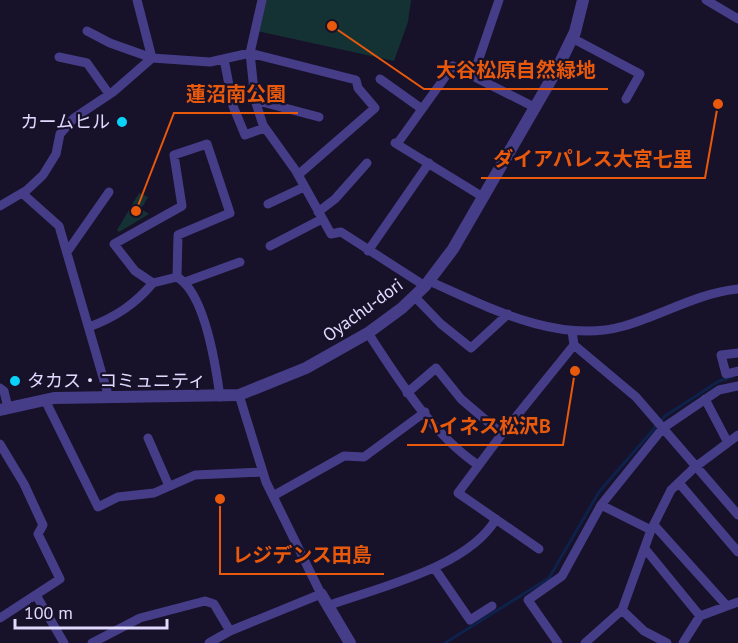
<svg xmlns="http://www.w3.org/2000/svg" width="738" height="643" font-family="'PT Sans','Noto Sans JP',sans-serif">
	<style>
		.green { fill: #143233 }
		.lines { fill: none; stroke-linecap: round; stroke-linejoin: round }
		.stream { stroke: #0e214b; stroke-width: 3 }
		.minor { stroke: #453d87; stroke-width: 9 }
		.tertiary { stroke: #453d87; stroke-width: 12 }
		.poi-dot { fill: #0ad3fa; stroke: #171129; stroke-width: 2 }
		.labels { text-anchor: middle; stroke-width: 4.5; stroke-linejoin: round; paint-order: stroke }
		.poi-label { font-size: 18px; fill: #e0dafe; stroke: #171129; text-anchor: end }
		.street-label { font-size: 18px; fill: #e0dafe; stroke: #171129 }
		.leader { fill: none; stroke: #e8590c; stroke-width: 2 }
		.callout-dot { fill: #e8590c; stroke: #171129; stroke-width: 2 }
		.callout-label { font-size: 20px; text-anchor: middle; font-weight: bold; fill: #e8590c; stroke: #171129; stroke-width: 4.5; stroke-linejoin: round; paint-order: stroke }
	</style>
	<rect width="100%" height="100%" fill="#171129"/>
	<!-- green -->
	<path class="green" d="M264 0H411L408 22 394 61 257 31Z
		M139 193 148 197 141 209 149 214 119 232 117 230Z"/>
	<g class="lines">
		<!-- stream -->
		<path class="stream" d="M445 643 549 578 599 492 665 416 719 381 732 377"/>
		<!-- minor -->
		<path class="minor" d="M262 0 250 53 255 100 263 125 296 171 331 234 341 232 425 286
			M706 0 738 19
			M87 31 110 43 152 58 137 0
			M572 38 640 74 626 99
			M59 57 87 63 109 94
			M224 59 233 106 245 135 264 128
			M473 76 499 0
			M380 79 422 109
			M255 100 319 117
			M395 143 483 197
			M397 144 453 66 536 108
			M22 193 59 226 109 398
			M268 204 304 187
			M0 206 27 190 43 175 56 154 60 134 74 118 113 92 152 58 210 62 250 53 356 80 358 88 375 108 298 175
			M318 212 335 199 367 163
			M270 246 322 219
			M368 251 429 163
			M67 252 109 192
			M177 277 178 235 230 213 207 144 174 155 182 206 114 244 135 271 153 283 177 277C205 293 216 367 220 397
			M429 281C488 307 558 345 624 326 662 315 698 293 738 289
			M185 282 240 262
			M414 296 441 324 471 348 508 314
			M89 327C116 317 135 304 153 283
			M368 333C398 379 432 434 478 465
			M574 345 636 397 738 515
			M738 353 721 355 726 374 738 371
			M0 388 4 391 8 408
			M407 393 436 368 461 399 502 434
			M705 399 727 441
			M45 400 98 507 118 497 154 493 195 475 263 472
			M148 438 169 486
			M0 444 24 484 43 525 38 534 60 579 0 618
			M679 483 738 552
			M273 496 344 456 364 457 425 412
			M601 505 651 530
			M654 525 726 605
			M539 549 458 493 502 434 574 345 572 331
			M646 550 700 616 738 602
			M435 569 470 620 492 606
			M36 595 64 643
			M330 605C380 587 468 567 496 519
			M622 610 644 631 667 643
			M92 643 140 618 205 601 214 604 230 631
			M209 643 230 631 321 594 266 482 239 395
			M558 643 528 600 562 576 601 505 663 428 719 390 738 386
			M585 643 622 610 651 530 671 490 694 468 738 435
			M683 643 700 616"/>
		<!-- tertiary -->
		<path class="tertiary" d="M0 410 54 398 239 395 306 368 368 333 402 308 425 286 453 249 556 71 575 32 583 0
			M321 594 350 643"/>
	</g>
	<!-- markers -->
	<g class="poi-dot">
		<circle cx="122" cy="122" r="6"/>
		<circle cx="15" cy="381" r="6"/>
	</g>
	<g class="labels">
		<!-- poi labels -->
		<g class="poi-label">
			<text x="110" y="128">カームヒル</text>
			<text x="27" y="387" text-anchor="start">タカス・コミュニティ</text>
		</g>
		<!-- street labels -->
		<g class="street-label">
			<text transform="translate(363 310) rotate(-36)" y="6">Oyachu-dori</text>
		</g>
	</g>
	<!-- callouts -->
	<path class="leader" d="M332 26L424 89H608M136 211L174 113H298M718 104L705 178H481M575 371L563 445H407M220 499L220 574H384"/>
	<g class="callout-dot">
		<circle cx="332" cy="26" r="6"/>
		<circle cx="136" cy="211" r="6"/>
		<circle cx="718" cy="104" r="6"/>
		<circle cx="575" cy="371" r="6"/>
		<circle cx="220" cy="499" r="6"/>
	</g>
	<g class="callout-label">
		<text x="516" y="77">大谷松原自然緑地</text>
		<text x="236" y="101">蓮沼南公園</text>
		<text x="593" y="166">ダイアパレス大宮七里</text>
		<text x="485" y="433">ハイネス松沢B</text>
		<text x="302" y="562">レジデンス田島</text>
	</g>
	<!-- scale -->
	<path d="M15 619v9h152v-9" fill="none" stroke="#e0dafe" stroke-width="3"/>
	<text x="24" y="619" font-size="18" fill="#e0dafe" stroke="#171129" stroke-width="4.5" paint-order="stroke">100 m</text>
</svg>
